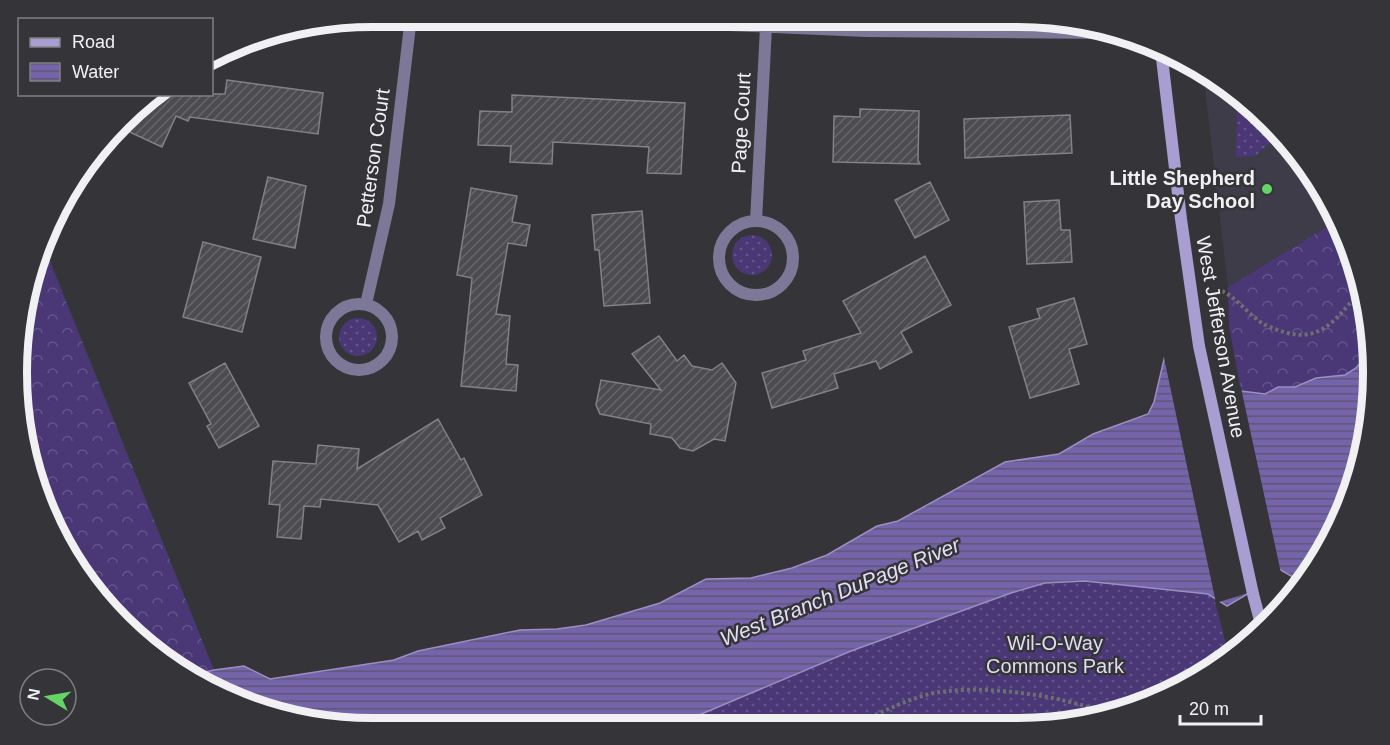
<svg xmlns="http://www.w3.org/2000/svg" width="1390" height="745" font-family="Arial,sans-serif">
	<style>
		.built { fill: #3e3c48 }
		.grass { fill: url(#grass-dots) }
		.forest { fill: url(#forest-crowns) }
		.water { fill: url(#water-rules); stroke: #9b8ec1; stroke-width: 1.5 }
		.pier { fill: #353439 }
		.building { fill: url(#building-hatch); stroke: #828187; stroke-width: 1.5 }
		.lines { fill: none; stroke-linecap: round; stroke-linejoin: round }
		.path { stroke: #6f6e73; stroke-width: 4; stroke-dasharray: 3 3; stroke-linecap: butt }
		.street { stroke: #7e7898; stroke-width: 12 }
		.secondary { stroke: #a89ed1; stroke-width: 12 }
		.poi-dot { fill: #65d467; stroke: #353439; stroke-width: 2 }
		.labels { text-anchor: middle; stroke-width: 5; stroke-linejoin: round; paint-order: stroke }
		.street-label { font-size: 20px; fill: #f1f0f3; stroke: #353439 }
		.poi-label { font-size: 20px; font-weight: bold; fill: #f1f0f3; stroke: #353439; text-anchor: end }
		.park-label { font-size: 20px; fill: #dfdcf0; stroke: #353439 }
		.water-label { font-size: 21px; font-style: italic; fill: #e2dff3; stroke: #353439 }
		.rim { fill: none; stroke: #f1f0f3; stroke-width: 8 }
	</style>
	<defs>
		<pattern id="grass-dots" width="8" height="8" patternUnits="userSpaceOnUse" patternTransform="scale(1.5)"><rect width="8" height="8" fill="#493776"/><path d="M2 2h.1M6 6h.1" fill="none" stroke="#64548a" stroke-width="1.8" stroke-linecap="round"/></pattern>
		<pattern id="forest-crowns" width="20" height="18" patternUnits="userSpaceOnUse" patternTransform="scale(1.5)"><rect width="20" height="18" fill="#493776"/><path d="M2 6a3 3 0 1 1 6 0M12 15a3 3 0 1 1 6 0" fill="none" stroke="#64548a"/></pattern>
		<pattern id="water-rules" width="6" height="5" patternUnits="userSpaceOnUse" patternTransform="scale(1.5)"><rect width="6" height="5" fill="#7664ab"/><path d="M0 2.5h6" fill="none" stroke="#5d5575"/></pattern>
		<pattern id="building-hatch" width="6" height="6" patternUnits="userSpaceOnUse" patternTransform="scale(1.5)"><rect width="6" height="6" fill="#4c4b50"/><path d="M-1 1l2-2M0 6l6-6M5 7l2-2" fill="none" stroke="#66656a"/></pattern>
	</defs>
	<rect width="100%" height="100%" fill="#353439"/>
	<!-- built -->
	<path class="built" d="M1203 71 1300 156 1333 223 1228 287Z"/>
	<!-- grass -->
	<path class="grass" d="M1237 100 1278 136 1255 156 1236 157Z
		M732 255a20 20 0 1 1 40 0a20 20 0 1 1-40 0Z
		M339 337a19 19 0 1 1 38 0a19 19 0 1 1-38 0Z
		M1085 581 1209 594 1214 598 1225 640 1227 658 1216 668 1153 702 1064 725 642 727 699 715 851 651 1011 593 1045 583Z"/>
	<!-- forest -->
	<path class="forest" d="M1333 223 1361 280 1366 356 1355 368 1345 375 1316 378 1295 387H1278L1266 394 1241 391 1229 326 1228 287Z
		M44 246 214 670 189 676 105 607 44 509 17 396 29 281Z"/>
	<!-- water -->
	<path class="water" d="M1165 355 1241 391 1265 394 1278 387H1295L1316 378 1345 375 1356 368 1366 356 1370 419 1326 550 1303 583 1274 566 1246 595 1227 606 1208 594 1085 581 1045 583 1011 593 851 651 699 715 642 727 350 728 280 716 195 681 189 676 214 670 244 666 270 679 394 660 418 651 520 630 557 629 586 625 660 603 706 579 751 578 792 568 827 555 877 526 898 521 1005 462 1059 454 1093 434 1148 414 1154 402Z"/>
	<!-- pier -->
	<path class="pier" d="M1164 352 1205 360 1241 388 1281 573 1274 570 1254 591 1216 603 1163 353Z"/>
	<!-- building -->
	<path class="building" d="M227 80 323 93 318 134 190 117 188 121 176 116 162 147 121 128 152 94H225Z
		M512 95 685 103 681 174 647 173 649 147 553 142 552 164 510 162 511 146 478 145 480 111 512 112Z
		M860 109 919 111 918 160 920 164 833 162 834 116 860 117Z
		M1070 115 1072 153 965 158 964 119Z
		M268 177 306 186 295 248 253 239Z
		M930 182 949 220 915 238 895 200Z
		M471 188 517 196 512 222 530 225 526 246 508 243 496 314 510 316 506 364 518 365 516 391 461 386 472 278 457 275Z
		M1059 200 1061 230H1070L1072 262 1027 264 1024 202Z
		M642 211 650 303 604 306 599 250H595L592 215Z
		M203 242 261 257 242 332 183 317Z
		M925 256 951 305 901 332 912 352 880 369 876 361 834 374 838 388 772 408 762 373 806 360 803 351 861 333 843 301Z
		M1074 298 1087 344 1069 349 1079 384 1030 398 1009 327 1040 318 1037 309Z
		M659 336 677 361 684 355 692 366 712 370 722 363 736 383 725 441 714 439 693 451 680 448 672 438 650 434 651 424 600 414 596 405 601 380 661 390 632 354Z
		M225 363 259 426 219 448 207 426 211 424 189 383Z
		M438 419 461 460 464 458 482 495 440 518 445 528 422 540 418 531 399 542 378 505 321 499 320 507 304 506 301 539 277 537 280 505 269 504 273 461 316 464 318 445 359 449 357 469Z"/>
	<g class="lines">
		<!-- path -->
		<path class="path" d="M1222 291C1238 299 1247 313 1262 323 1270 328 1283 332 1292 334 1326 340 1342 311 1362 289
			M854 726C877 714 901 702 926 695 973 682 1063 695 1107 714"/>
		<!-- street -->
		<path class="street" d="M541 17 866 31 1119 33
			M756 221 766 27
			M719 258a37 37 0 1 1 74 0a37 37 0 1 1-74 0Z
			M326 337a33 33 0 1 1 66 0a33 33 0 1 1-66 0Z
			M366 304 389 204 411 17"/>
		<!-- secondary -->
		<path class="secondary" d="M1161 50 1181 219 1199 346 1253 594 1262 628"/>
	</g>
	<!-- markers -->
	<circle class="poi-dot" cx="1267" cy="189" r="6"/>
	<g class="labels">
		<!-- street labels -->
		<g class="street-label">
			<text transform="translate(741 123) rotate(-87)" y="7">Page Court</text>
			<text transform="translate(373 158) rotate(-82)" y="7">Petterson Court</text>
			<text transform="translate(1221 337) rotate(80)" y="7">West Jefferson Avenue</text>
		</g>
		<!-- poi labels -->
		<g class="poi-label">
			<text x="1255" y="185">Little Shepherd<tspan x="1255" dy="23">Day School</tspan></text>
		</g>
		<!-- park labels -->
		<g class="park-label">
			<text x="1055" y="650">Wil-O-Way<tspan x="1055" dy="23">Commons Park</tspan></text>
		</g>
		<!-- water labels -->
		<g class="water-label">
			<text transform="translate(840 592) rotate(-22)" y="7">West Branch DuPage River</text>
		</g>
	</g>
	<!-- crop -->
	<path d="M0 0H1390V745H0ZM372 27H1018A345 345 0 0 1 1363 372V373A345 345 0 0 1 1018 718H372A345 345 0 0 1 27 373V372A345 345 0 0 1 372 27Z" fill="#353439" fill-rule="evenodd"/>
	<path class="rim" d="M372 27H1018A345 345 0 0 1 1363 372V373A345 345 0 0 1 1018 718H372A345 345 0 0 1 27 373V372A345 345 0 0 1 372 27Z"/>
	<!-- legend -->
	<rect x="18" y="18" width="195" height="78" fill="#353439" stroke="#807f83" stroke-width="1.5"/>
	<rect x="30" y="38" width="30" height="9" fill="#a89ed1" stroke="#807f83" stroke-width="1.5"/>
	<text x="72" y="48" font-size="18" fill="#f1f0f3">Road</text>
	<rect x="30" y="63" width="30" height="18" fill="url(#water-rules)" stroke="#807f83" stroke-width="1.5"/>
	<text x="72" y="78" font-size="18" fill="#f1f0f3">Water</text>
	<!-- north arrow -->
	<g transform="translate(48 697) rotate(281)"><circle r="28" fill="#353439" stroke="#807f83" stroke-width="1.5"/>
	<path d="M0-4.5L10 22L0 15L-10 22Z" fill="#65d467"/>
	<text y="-9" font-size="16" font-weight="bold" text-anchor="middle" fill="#f1f0f3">N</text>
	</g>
	<!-- scale -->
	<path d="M1180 715v9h81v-9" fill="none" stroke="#f1f0f3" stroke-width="3"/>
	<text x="1189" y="715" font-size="18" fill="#f1f0f3" stroke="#353439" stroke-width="4.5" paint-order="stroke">20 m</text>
</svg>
